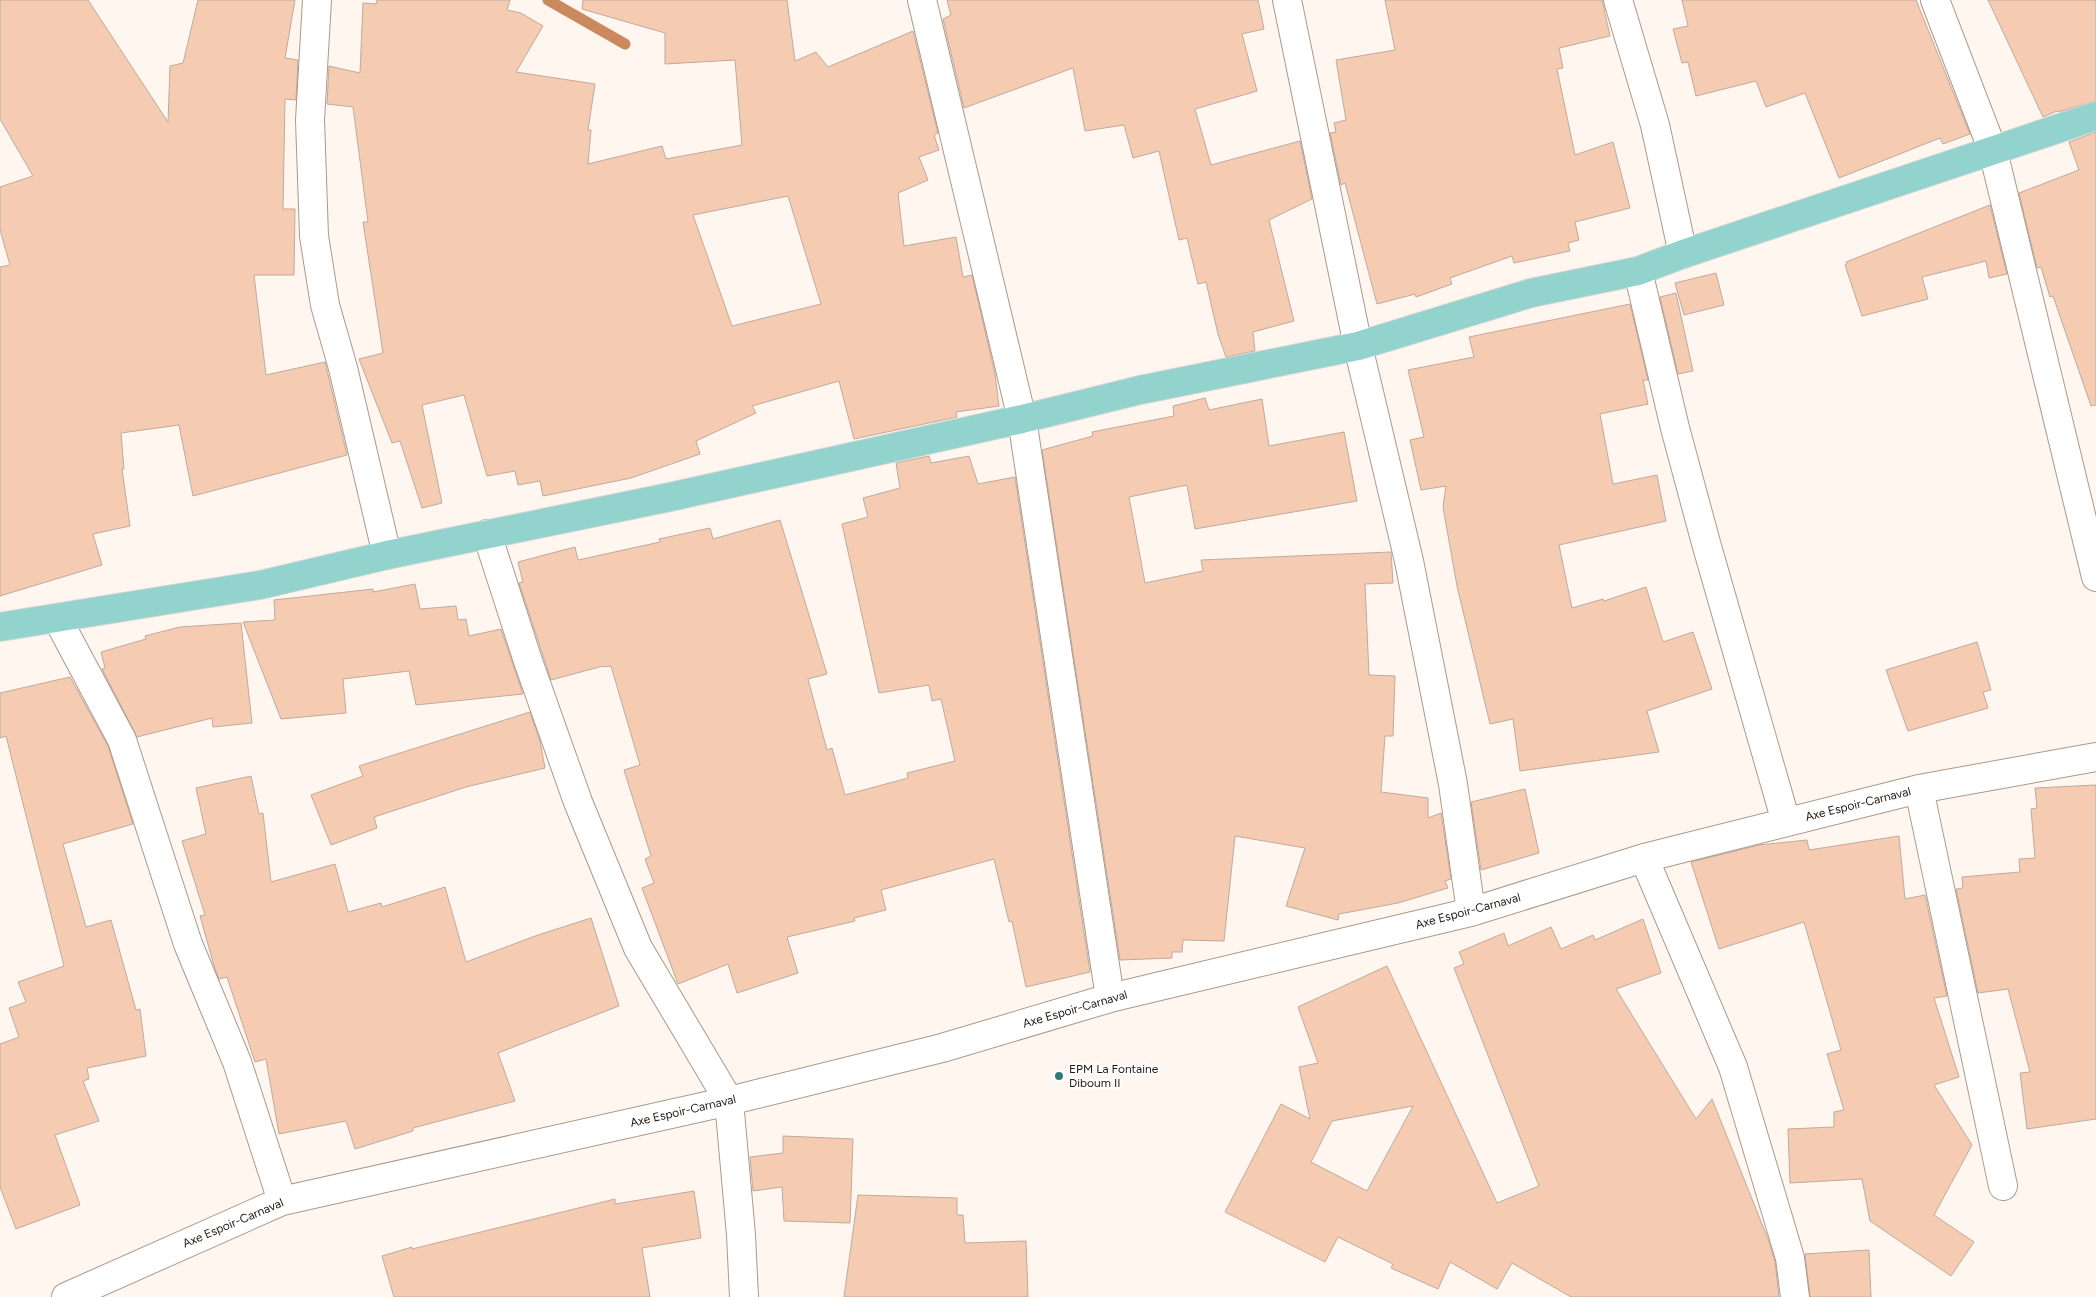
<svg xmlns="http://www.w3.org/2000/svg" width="2096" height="1297" font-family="Figtree,sans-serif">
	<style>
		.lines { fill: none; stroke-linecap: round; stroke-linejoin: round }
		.stream { stroke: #cb895e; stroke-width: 11 }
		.building { fill: #f5cbb1; stroke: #bfaa9d; fill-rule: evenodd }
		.minor-casing { stroke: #ad988b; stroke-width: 30 }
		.major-casing { stroke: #d7d6d5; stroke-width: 30 }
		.minor { stroke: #fff; stroke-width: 28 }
		.major { stroke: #92d3cd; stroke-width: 28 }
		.poi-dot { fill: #327a73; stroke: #fff; stroke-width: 2 }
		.labels { text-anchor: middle; stroke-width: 4.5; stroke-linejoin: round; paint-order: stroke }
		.street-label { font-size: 12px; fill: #201914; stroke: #fff }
		.poi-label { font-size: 12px; fill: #201914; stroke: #fff; text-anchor: start }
	</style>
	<rect width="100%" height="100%" fill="#fff6f0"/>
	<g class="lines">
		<!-- stream -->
		<path class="stream" d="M548 0 625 44"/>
	</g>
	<!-- building -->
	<path class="building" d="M0 0H88L168 122 170 66 183 63 198 0H295L285 58 298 60 296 100 285 99 283 209H295L294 275H254L266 375 325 362 347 455 193 496 179 425 121 433 124 469H122L130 526 93 534 102 565 0 596V267L10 265 0 230V187L33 176 0 119Z
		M377 0H510L507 10 521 13 543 26 516 72 595 84 588 130H591L588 164 662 146 666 159 742 145 735 60 665 64V33L582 9 583 0H787L795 61 816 52 828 67 913 31 938 133 934 135 939 150 919 157 928 180 898 193 904 246 956 237 963 277 972 275 995 374 999 406 956 412 957 417 854 439 839 381 752 406 756 413 696 441 700 454 631 478 543 496 540 481 518 485 515 471 487 476 464 395 422 405 442 503 422 508 400 441 392 443 359 359 383 353 363 222H368L353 107 327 104 329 66 360 73 363 3 376 4ZM788 196 821 304 732 326 693 215Z
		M947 0H1258L1264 29 1242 34 1257 91 1195 109 1211 165 1300 141 1312 199 1269 220 1294 321 1253 332 1255 351 1226 357 1218 334 1206 282 1198 284 1187 238 1179 240 1159 151 1133 158 1124 125 1085 131 1073 68 964 108 943 19 951 15Z
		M1385 0H1602L1610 36 1559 48 1563 68 1557 69 1575 155 1613 142 1630 208 1575 222 1579 240 1568 243 1570 251 1514 263 1512 256 1450 278 1452 284 1416 297 1415 294 1377 304 1345 183 1341 185 1330 133 1336 132 1334 123 1346 120 1336 60 1395 50Z
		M1682 0H1916L1970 134 1943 144 1940 138 1839 178 1805 93 1766 107 1756 81 1696 96 1688 62 1682 63 1673 29 1688 26Z
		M1988 0H2096V101L2058 112 2057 111 2043 117Z
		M2096 132V405L2091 406 2053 296 2050 297 2041 267 2037 268 2019 193 2079 170 2069 142Z
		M1990 205 2007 274 1989 278 1986 261 1922 277 1928 299 1862 316 1845 265 1847 264 1846 262Z
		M1716 273 1724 305 1684 315 1675 283Z
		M1676 293 1693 371 1678 374 1660 297Z
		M1630 304 1648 380H1643L1648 404 1600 414 1613 484 1657 475 1666 521 1559 545 1572 608 1603 599 1604 601 1646 587 1663 642 1693 632 1712 689 1647 711 1659 752 1520 771 1513 719 1490 724 1457 586 1443 507 1446 486 1421 490 1410 440 1424 437 1408 370 1474 357 1469 337Z
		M1205 398 1209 410 1262 399 1269 446 1344 432 1357 501 1195 529 1187 485 1129 497 1145 583 1203 571 1201 560 1391 552 1393 583 1365 584 1369 675 1395 676 1393 736H1385L1381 792 1428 798V818L1441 813 1451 879 1445 881 1448 888 1398 903 1339 914 1338 920 1286 906 1305 848 1235 836 1224 941 1183 940 1182 952H1172V958L1120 960 1042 450 1093 436 1092 432 1174 416 1173 406Z
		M929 456 931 463 969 456 978 484 1015 477 1090 972 1026 987 1012 921 1009 922 994 859 881 890 886 910 854 918 855 921 787 937 798 973 737 993 728 964 678 984 642 888 654 883 645 859 651 856 624 770 640 765 611 666 604 667 603 666 551 680 519 583 523 582 518 562 575 547 578 560 660 542 659 539 710 528 713 539 780 520 827 674 808 679 827 750 832 748 845 795 908 778 907 773 955 761 941 699 932 701 929 685 879 693 842 524 868 517 863 498 900 488 896 463Z
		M415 584 420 609 456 606 458 620 466 619 469 636 501 629 523 694 416 705 409 671 343 679 346 713 281 719 243 622 275 620 274 600 373 589V592Z
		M241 623 252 723 213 727 212 718 137 737 102 669 105 668 101 652 146 639 145 636 180 627Z
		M1977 642 1991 690 1983 692 1988 708 1908 731 1886 670Z
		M70 677 108 746 133 824 63 844 86 927 111 920 136 1010 140 1009 146 1056 87 1068 89 1079 83 1081 99 1121 55 1135 80 1205 16 1229 0 1187V1044L19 1037 9 1008 26 1002 18 982 64 966 6 736 0 738V693Z
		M530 712 540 741 545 768 466 787 374 817 377 828 331 845 311 795 363 776 359 766Z
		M251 776 259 814 263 813 271 882 335 864 348 912 381 903 382 907 445 887 466 962 535 936 591 918 619 1006 498 1053 515 1101 413 1128V1131L355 1149 346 1121 279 1134 266 1059 255 1062 227 977 219 979 215 969 200 916 205 915 182 841 206 834 196 788Z
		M2096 785V1119L2027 1129 2020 1073 2030 1072 2008 989 1978 993 1956 889 1963 888 1962 877 2020 872 2019 859 2035 858 2031 809 2037 808 2035 788Z
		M1525 789 1539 853 1481 870 1471 802Z
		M1899 836 1905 899 1925 895 1947 996 1934 998 1959 1077 1934 1085 1972 1145 1934 1215 1974 1242 1951 1276 1870 1221 1862 1179 1790 1183 1788 1129 1834 1127V1112L1844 1110 1827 1054 1841 1050 1804 922 1719 949 1691 862 1759 845 1807 840 1809 850Z
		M1643 919 1661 973 1616 989 1696 1119 1712 1099 1768 1239 1775 1261 1779 1297H1571L1512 1263 1497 1289 1450 1262 1438 1289 1391 1268 1393 1264 1338 1237 1325 1262 1225 1212 1281 1104 1310 1119 1299 1067 1318 1063 1298 1007 1387 966 1497 1203 1539 1186 1454 968 1464 964 1459 952 1504 933 1508 946 1551 927 1561 949 1593 935 1595 940ZM1413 1106 1367 1191 1311 1162 1332 1121Z
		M783 1136 853 1139 850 1223 784 1221 782 1187 753 1191 750 1157 783 1153Z
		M694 1191 701 1238 642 1248 650 1297H394L382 1256 412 1247V1249L615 1199V1204Z
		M858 1195 957 1198V1215H963L965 1243 1026 1241 1028 1297H844Z
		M1869 1250 1871 1297H1810L1805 1254Z"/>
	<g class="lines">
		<defs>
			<path id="minor" d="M317 0 310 120 314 236 325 305 343 368 387 555
				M922 0 1022 419 1110 998
				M1287 0 1358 346 1409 561 1453 784 1471 912
				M1618 0 1655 125 1683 254
				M1935 0 1993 151 2096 577
				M1638 271 1675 428 1706 543 1786 822
				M487 534 528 661 578 802 638 948 729 1101 741 1235 744 1297
				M57 618 122 740 188 944 237 1062 282 1201
				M1919 789 2003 1186
				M1644 858 1733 1067 1790 1258 1795 1297
				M66 1297 282 1201 729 1101 942 1048 1110 998 1471 912 1644 858 1919 789 2096 757"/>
			<path id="major" d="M0 627 260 585 387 555 670 497 1022 419 1140 390 1358 346 1531 293 1638 271 1683 254 2096 116"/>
		</defs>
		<!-- minor casing -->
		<use href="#minor" class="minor-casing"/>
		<!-- major casing -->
		<use href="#major" class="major-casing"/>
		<!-- minor -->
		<use href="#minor" class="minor"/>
		<!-- major -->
		<use href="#major" class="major"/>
	</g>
	<!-- markers -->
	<circle class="poi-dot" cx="1059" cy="1076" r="5"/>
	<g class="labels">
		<!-- street labels -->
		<g class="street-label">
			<text transform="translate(1858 804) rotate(-14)" y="4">Axe Espoir-Carnaval</text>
			<text transform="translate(1468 911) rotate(-15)" y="4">Axe Espoir-Carnaval</text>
			<text transform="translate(1075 1009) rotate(-16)" y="4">Axe Espoir-Carnaval</text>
			<text transform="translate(683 1111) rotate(-13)" y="4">Axe Espoir-Carnaval</text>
			<text transform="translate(233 1223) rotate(-23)" y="4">Axe Espoir-Carnaval</text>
		</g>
		<!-- poi labels -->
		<g class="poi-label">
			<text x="1069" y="1073">EPM La Fontaine<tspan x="1069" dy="14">Diboum II</tspan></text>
		</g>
	</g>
</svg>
